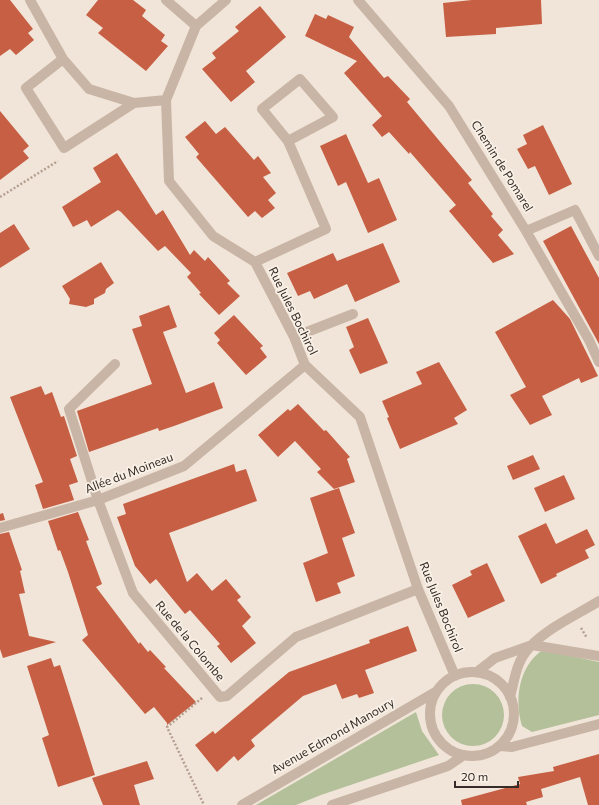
<svg xmlns="http://www.w3.org/2000/svg" width="599" height="805" font-family="Commissioner,sans-serif">
	<style>
		.green { fill: #b4c09a }
		.building { fill: #c65f43 }
		.lines { fill: none; stroke-linecap: round; stroke-linejoin: round }
		.path { stroke: #b59f90; stroke-width: 2.5; stroke-dasharray: 2 2; stroke-linecap: butt }
		.minor { stroke: #c9b5a5; stroke-width: 10 }
		.labels { text-anchor: middle; stroke-width: 3.5; stroke-linejoin: round; paint-order: stroke }
		.street-label { font-size: 12px; fill: #352b27; stroke: #f9f0e6 }
	</style>
	<rect width="100%" height="100%" fill="#f1e5d9"/>
	<!-- green -->
	<path class="green" d="M543 650 599 662V715L532 732 522 726C514 700 519 665 543 650Z
		M442 715a31 31 0 1 1 62 0a31 31 0 1 1-62 0Z
		M416 712 422 731 439 755 321 795 296 805H256Z"/>
	<!-- building -->
	<path class="building" d="M0 0H10L33 29 28 33 34 40 16 55 10 49 0 56Z
		M98 0H133L146 10 142 16 165 35 161 41 168 46 146 71 98 33 103 28 86 15Z
		M472 0H541L542 24 496 28V34L446 37 443 3Z
		M260 6 286 37 246 71 255 82 231 102 202 69 216 58 212 53 239 31 235 27Z
		M315 14 326 19 328 15 354 27 349 37 384 78 388 76 410 99 407 102 472 180 468 183 493 214 491 216 503 230 498 235 514 254 493 263 449 211 456 205 410 152 409 154 389 132 382 137 372 125 382 116 344 73 357 61 305 36Z
		M0 111 29 146 23 151 29 158 0 180Z
		M205 121 216 134 225 127 254 160 258 156 271 173 263 177 276 193 268 200 275 208 262 218 255 211 248 217 196 157 199 154 185 137Z
		M543 125 572 184 549 195 535 166 528 169 517 149 527 144 523 135Z
		M346 134 368 183 379 178 397 220 368 233 346 182 338 186 320 146Z
		M117 153 156 215 163 210 190 255 194 250 205 261 208 257 230 281 227 283 240 296 219 315 199 294 201 293 187 277 191 273 165 246 158 251 121 212 118 210 91 227 87 220 73 227 62 207 101 182 93 168Z
		M14 224 30 249 0 268V233Z
		M571 226 599 278V344L543 241Z
		M383 243 400 282 355 302 347 284 314 299 310 291 298 296 287 273 333 253 337 261Z
		M101 262 114 283 106 289 105 293 94 299V304L86 307 69 304 70 299 62 286Z
		M553 300 570 319 598 376 581 383 579 378 542 396 552 415 530 425 510 395 526 387 495 332Z
		M169 305 177 327 163 332 186 393 214 382 223 408 174 426 159 431 158 428 89 452 77 411 152 384 132 329 142 326 139 316Z
		M234 315 263 346 260 348 267 357 246 375 217 343 220 340 214 333Z
		M368 318 388 363 360 374 349 350 354 347 346 327Z
		M439 362 467 410 454 418 458 424 400 449 387 418 389 417 382 401 422 384 416 372Z
		M41 386 45 395 52 392 61 417 64 416 77 456 70 459 78 482 69 485 74 500 43 509 35 485 43 482 10 397Z
		M298 404 324 431 326 430 350 457 347 459 355 482 334 489 317 472 321 469 295 441 278 457 258 435 288 409 290 411Z
		M533 455 540 469 513 480 507 466Z
		M234 464 236 472 246 469 257 501 169 533 187 582 197 573 212 591 226 579 241 597 237 600 251 617 242 626 256 643 231 663 217 646 220 644 190 610 185 614 156 579 150 584 135 566 117 517 126 514 123 504Z
		M564 475 575 499 545 512 534 488Z
		M339 488 355 533 342 538 355 576 337 583 341 593 316 602 303 563 328 553 310 498Z
		M78 512 89 540 86 541 102 584 96 587 139 644 140 642 148 652 150 650 166 667 164 668 196 702 167 725V723L154 707 145 714 82 640 88 635 68 572 60 550 58 551 48 521Z
		M3 513 5 520 0 521V514Z
		M546 523 556 544 587 529 595 545 585 550 589 558 556 574 557 576 541 584 518 536Z
		M9 532 22 570 20 571 25 593 19 594 29 636 56 642 3 658 0 649V534Z
		M487 563 505 601 468 618 452 585 472 575 470 571Z
		M408 626 417 651 365 670 374 693 359 698 357 694 342 699 336 684 303 696 251 740 255 746 238 761 234 756 217 772 195 745 213 731 215 734 289 672 370 643 369 640Z
		M51 658 54 667 60 665 95 775 58 787 42 738 49 735 27 666Z
		M599 754V805H588L580 777 541 789 543 797 526 802 527 805H462L461 800 520 784 518 777 554 771 553 767Z
		M147 761 154 779 134 785 140 805H103L92 778Z"/>
	<g class="lines">
		<!-- path -->
		<path class="path" d="M0 197 58 161
			M581 628 587 638
			M202 698 167 727 204 805"/>
		<!-- minor -->
		<path class="minor" d="M30 0 63 59 89 89 134 103
			M166 0 196 26
			M226 0 196 26 166 100 169 181 213 236 255 262 294 337 305 365 360 417 418 589 455 676
			M358 0 449 106 526 231 589 340 599 362
			M63 59 26 88 64 148 134 103 166 100
			M526 231 575 210 599 256
			M255 262 326 229 288 141 262 109 300 79 333 117 288 141
			M294 337 353 314
			M115 364 69 409 98 500 133 593 220 697 227 696 296 637 418 589
			M0 528 98 500 184 466 305 365
			M477 672 495 658 532 645 599 656
			M430 714a42 42 0 1 1 84 0a42 42 0 1 1-84 0Z
			M510 697C514 682 516 665 525 653 540 631 577 615 599 601
			M499 746 512 747 599 724
			M242 805 437 691
			M332 805 448 766 464 755"/>
	</g>
	<g class="labels">
		<!-- street labels -->
		<g class="street-label">
			<text transform="translate(502 166) rotate(58)" y="4">Chemin de Pomarel</text>
			<text transform="translate(293 311) rotate(64)" y="4">Rue Jules Bochirol</text>
			<text transform="translate(129 473) rotate(-21)" y="4">Allée du Moineau</text>
			<text transform="translate(441 607) rotate(68)" y="4">Rue Jules Bochirol</text>
			<text transform="translate(190 641) rotate(50)" y="4">Rue de la Colombe</text>
			<text transform="translate(333 736) rotate(-30)" y="4">Avenue Edmond Manoury</text>
		</g>
	</g>
	<!-- scale -->
	<path d="M455 781v6h63v-6" fill="none" stroke="#352b27" stroke-width="2"/>
	<text x="461" y="781" font-size="12" fill="#352b27" stroke="#f9f0e6" stroke-width="3" paint-order="stroke">20 m</text>
</svg>
